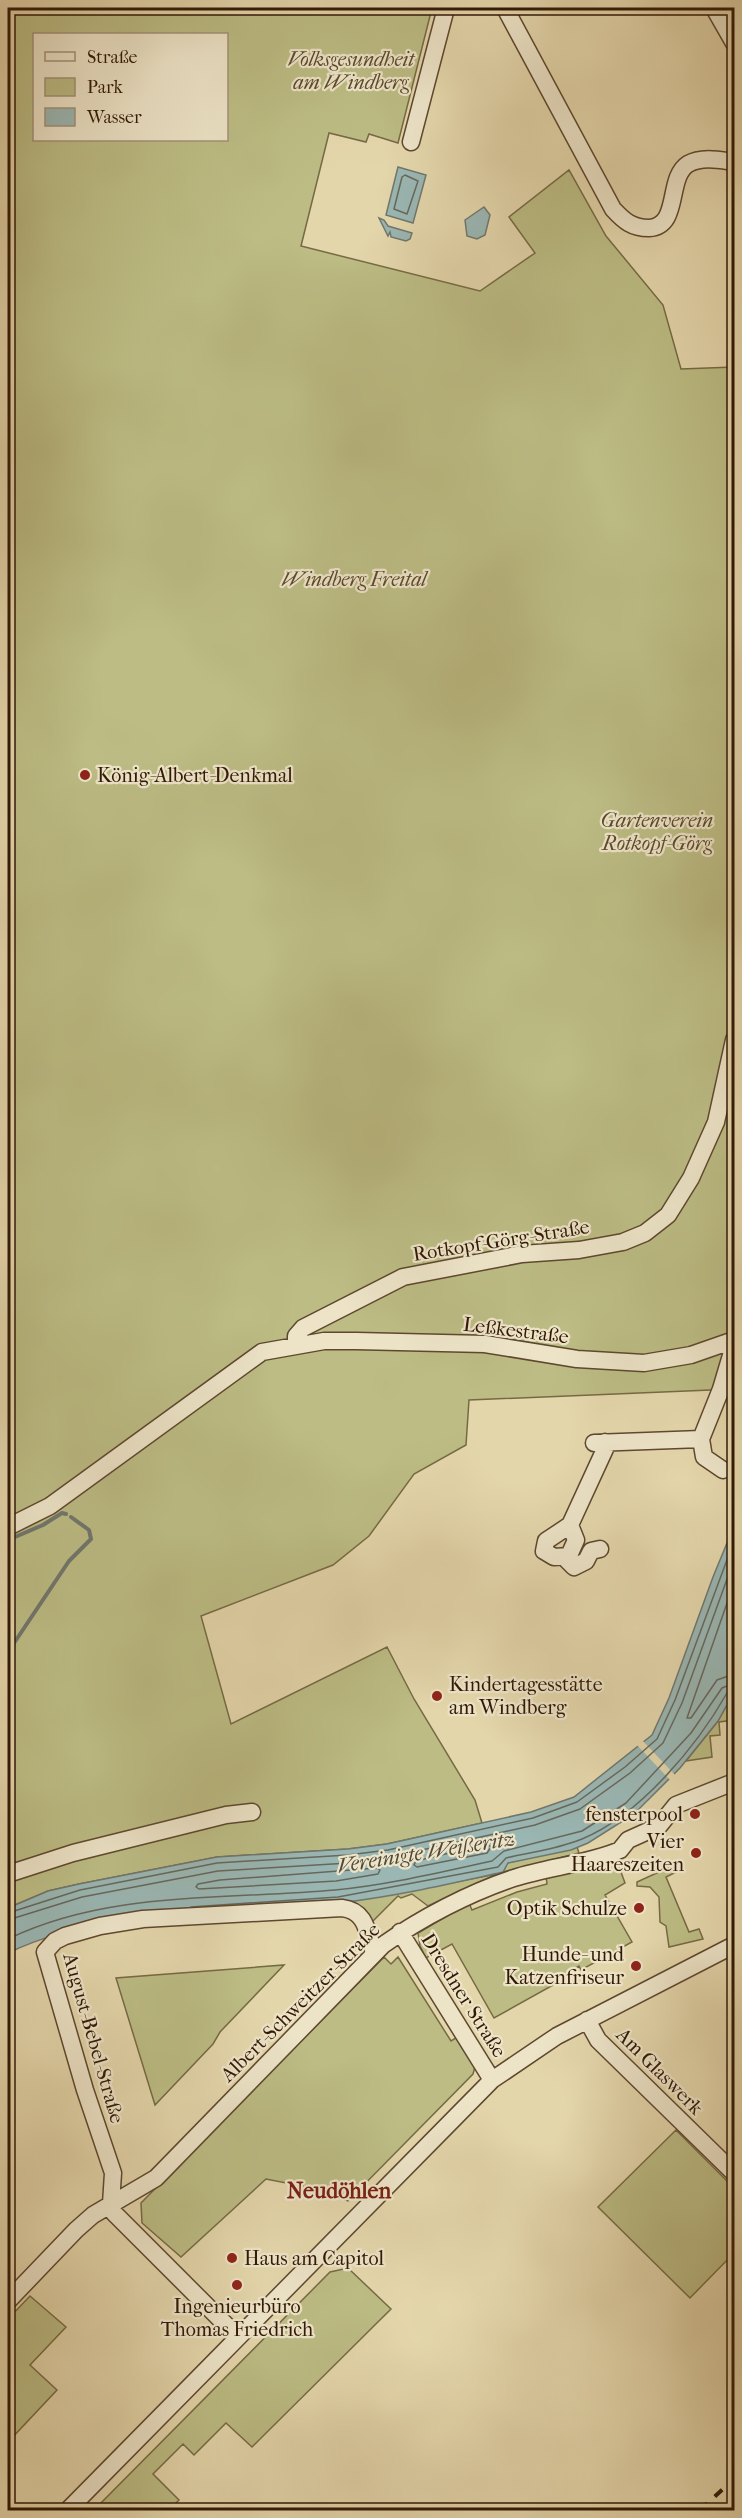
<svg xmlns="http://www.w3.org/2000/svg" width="742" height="2518" font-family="'IM FELL French Canon',serif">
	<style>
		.green { fill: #bcbc84; stroke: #766a45; stroke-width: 1.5; fill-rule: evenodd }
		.water { fill: #9ab7b4; stroke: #70776e; stroke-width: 1.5 }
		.pier { fill: #e4d6ab }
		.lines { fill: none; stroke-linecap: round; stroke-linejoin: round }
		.shore { stroke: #66685d; stroke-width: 1.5 }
		.stream { stroke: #70776e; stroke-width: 4 }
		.minor-casing { stroke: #5e482f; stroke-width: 19 }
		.minor { stroke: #ede4c8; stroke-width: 16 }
		.rail { stroke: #311806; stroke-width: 4; stroke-dasharray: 10 10; stroke-linecap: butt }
		.poi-dot { fill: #8f2418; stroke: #ede4c8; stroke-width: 2 }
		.labels { text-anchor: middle; stroke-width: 4.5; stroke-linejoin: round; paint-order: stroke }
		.park-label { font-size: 20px; font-style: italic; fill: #5b492c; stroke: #ede4c8 }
		.poi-label { font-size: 20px; fill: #311806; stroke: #ede4c8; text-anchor: end }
		.street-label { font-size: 20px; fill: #311806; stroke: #ede4c8 }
		.water-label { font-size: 21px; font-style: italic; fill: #50483a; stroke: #ede4c8 }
		.quarter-label { font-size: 22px; font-weight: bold; fill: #7a1f14; stroke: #ede4c8 }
	</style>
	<rect width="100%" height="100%" fill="#e4d6ab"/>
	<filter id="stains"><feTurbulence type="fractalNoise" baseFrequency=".00333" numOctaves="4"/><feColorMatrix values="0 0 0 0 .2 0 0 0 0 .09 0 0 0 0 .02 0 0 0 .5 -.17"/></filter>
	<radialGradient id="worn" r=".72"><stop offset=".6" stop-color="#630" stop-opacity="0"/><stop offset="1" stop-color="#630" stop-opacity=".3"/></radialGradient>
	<!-- green -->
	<path class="green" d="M8 8H432L398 143 369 134 366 142 329 133 301 246 480 291 535 253 509 217 569 170 606 236 663 305 681 369 734 367V1389L469 1400 466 1445 414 1474 369 1536 333 1565 201 1616 231 1724 387 1647 414 1699 475 1800 482 1823 387 1844 348 1849 217 1857 79 1884 48 1891 8 1908ZM34 34H226V140H34Z
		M734 1692V1720L719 1722 720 1735 710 1736 712 1757 686 1761 718 1721Z
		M577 1847 579 1853 503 1872 507 1863Z
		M613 1862 618 1864 625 1883 605 1895 632 1942 581 1970 579 1966 553 1981 555 1984 494 2018 452 1944 426 1958 420 1946 418 1933 469 1903 472 1910 517 1892 547 1884 546 1876Z
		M674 1865 676 1872 666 1877 689 1932 699 1929 703 1939 669 1947 666 1926 660 1922 659 1897 650 1887 637 1886V1882Z
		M497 1874 428 1906 412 1894 401 1898 398 1896 371 1923 348 1902Z
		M384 1957 391 1964 398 1957 451 2041 459 2036 476 2063 473 2074 348 2201 312 2188 266 2179 181 2257 142 2223 141 2203Z
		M284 1965 220 2032 213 2044 155 2105 116 1978Z
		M676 2130 734 2188V2253L690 2298 598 2207Z
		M348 2268 391 2309 252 2447 226 2423 194 2455 183 2444 153 2474 179 2500 169 2510H94L330 2272Z
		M30 2296 66 2327 30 2365 57 2390 8 2442V2319Z"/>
	<!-- water -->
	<path class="water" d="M398 167 426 175 413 223 386 215Z
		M484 207 490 215 485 235 477 239 467 236 465 220Z
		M379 218 384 220 388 226 412 233 410 239 406 241 391 237 390 232 388 236Z
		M734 1526V1692L718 1721 680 1768 634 1814 588 1843 571 1850 508 1863 503 1872C449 1884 393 1897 338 1903 228 1915 109 1905 8 1953V1908L48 1891 79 1884 217 1857 348 1849 387 1844 531 1812 574 1797 652 1735 669 1698 713 1577Z"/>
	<!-- pier -->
	<path class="pier" d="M642 1740 675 1775 670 1780 637 1745Z"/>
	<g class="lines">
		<!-- shore -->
		<path class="shore" d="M405 175 418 181 407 214 394 209 402 177Z
			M734 1583 687 1718H691L717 1680 734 1674
			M487 1844 491 1847 487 1853 417 1867 414 1865 416 1861Z
			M377 1868 380 1870 378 1874 336 1881 199 1889 196 1887 198 1884 220 1880Z
			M191 1907 338 1897 498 1867 506 1858C532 1852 558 1849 582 1839 640 1815 697 1746 727 1693L734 1690
			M8 1913 80 1890 217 1863 348 1855 388 1850 533 1818 577 1802 625 1767 657 1739 675 1700 734 1541
			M8 1920 82 1897 218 1871 349 1863 390 1857 535 1825 580 1809 630 1773 663 1743 682 1703 734 1560
			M8 1939C109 1890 226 1900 335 1890 388 1885 441 1872 492 1861L504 1851 582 1831 626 1803 691 1733 722 1688 734 1683"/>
		<!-- stream -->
		<path class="stream" d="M8 1540 43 1525 62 1513 66 1514
			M8 1652 69 1561 91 1539 89 1530 71 1517"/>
		<defs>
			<path id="minor" d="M505 8 613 209C624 221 632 228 649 228 681 226 666 178 688 164 702 156 720 160 734 162
				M714 8 734 43
				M411 142 446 8
				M296 1345V1336L303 1328 403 1277 522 1254 579 1250 623 1242 645 1233 668 1215 691 1178 716 1122 734 1040
				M701 1439 704 1457 723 1470
				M594 1443 701 1439 721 1389 732 1352 728 1343
				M8 1527 50 1506 262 1352 324 1341H356L485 1344 577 1359 644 1363 691 1355 734 1340
				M600 1549 591 1551 586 1561 574 1567 567 1560 576 1540 570 1525 605 1449V1442
				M569 1556 554 1557 544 1551 546 1541 570 1525
				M8 1874 73 1853 226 1815 252 1812
				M400 1932 492 2080
				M587 2020 598 2040 734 2173
				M8 2301 76 2230 93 2215 156 2178 383 1945C421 1918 469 1893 514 1878 548 1867 587 1864 620 1850L628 1840 659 1826 676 1805 734 1782
				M238 2337 114 2213 111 2204 113 2173 85 2090 45 1952 55 1941 65 1936 100 1926 143 1919 342 1908C367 1911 367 1933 374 1953
				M68 2510 492 2080 557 2036 734 1945"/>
		</defs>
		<!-- minor casing -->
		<use href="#minor" class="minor-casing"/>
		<!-- minor -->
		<use href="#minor" class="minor"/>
		<!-- rail -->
		<path class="rail" d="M700 2510 734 2479
			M731 2510 734 2507"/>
	</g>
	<!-- markers -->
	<g class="poi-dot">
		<circle cx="85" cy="775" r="6"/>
		<circle cx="437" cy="1696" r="6"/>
		<circle cx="695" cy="1814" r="6"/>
		<circle cx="696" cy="1853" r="6"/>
		<circle cx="639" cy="1908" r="6"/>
		<circle cx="636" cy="1966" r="6"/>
		<circle cx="232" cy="2258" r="6"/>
		<circle cx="237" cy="2285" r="6"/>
	</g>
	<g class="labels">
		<!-- park labels -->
		<g class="park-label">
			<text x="351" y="66">Volksgesundheit<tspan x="351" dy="23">am Windberg</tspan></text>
			<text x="354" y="586">Windberg Freital</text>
			<text x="657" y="827">Gartenverein<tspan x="657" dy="23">Rotkopf-Görg</tspan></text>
		</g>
		<!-- poi labels -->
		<g class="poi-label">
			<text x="97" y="782" text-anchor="start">König-Albert-Denkmal</text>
			<text x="449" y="1691" text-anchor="start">Kindertagesstätte<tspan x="449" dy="23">am Windberg</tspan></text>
			<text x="683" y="1821">fensterpool</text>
			<text x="684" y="1848">Vier<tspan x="684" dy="23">Haareszeiten</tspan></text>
			<text x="627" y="1915">Optik Schulze</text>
			<text x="624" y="1961">Hunde- und<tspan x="624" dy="23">Katzenfriseur</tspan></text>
			<text x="244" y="2265" text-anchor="start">Haus am Capitol</text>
			<text x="237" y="2313" text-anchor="middle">Ingenieurbüro<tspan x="237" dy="23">Thomas Friedrich</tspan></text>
		</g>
		<!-- street labels -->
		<g class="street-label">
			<text transform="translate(501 1240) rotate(-9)" y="7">Rotkopf-Görg-Straße</text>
			<text transform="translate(516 1330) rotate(7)" y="7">Leßkestraße</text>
			<text transform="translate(464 1995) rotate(58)" y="7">Dresdner Straße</text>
			<text transform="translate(300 2002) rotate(-45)" y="7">Albert-Schweitzer-Straße</text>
			<text transform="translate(94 2038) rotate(74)" y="7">August-Bebel-Straße</text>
			<text transform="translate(660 2071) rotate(45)" y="7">Am Glaswerk</text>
		</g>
		<!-- water labels -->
		<g class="water-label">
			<text transform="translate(426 1852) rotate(-9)" y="7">Vereinigte Weißeritz</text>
		</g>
		<!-- quarter labels -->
		<g class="quarter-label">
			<text x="339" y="2198">Neudöhlen</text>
		</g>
	</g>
	<!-- margin -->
	<rect width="742" height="2518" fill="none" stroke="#e4d6ab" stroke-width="30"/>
	<rect x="9" y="9" width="724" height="2500" fill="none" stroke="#311806" stroke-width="3"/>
	<rect x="15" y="15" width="712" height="2488" fill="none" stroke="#311806" stroke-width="1.5"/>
	<!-- legend -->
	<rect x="33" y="33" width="195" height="108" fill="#ede4c8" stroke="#a2927a" stroke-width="1.5"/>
	<rect x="45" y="52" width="30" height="9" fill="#ede4c8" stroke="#a2927a" stroke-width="1.5"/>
	<text x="87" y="63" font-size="18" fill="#311806">Straße</text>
	<rect x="45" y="78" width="30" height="18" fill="#bcbc84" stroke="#a2927a" stroke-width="1.5"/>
	<text x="87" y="93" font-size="18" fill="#311806">Park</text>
	<rect x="45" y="108" width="30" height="18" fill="#9ab7b4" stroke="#a2927a" stroke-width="1.5"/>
	<text x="87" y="123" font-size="18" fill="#311806">Wasser</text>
	<rect width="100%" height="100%" filter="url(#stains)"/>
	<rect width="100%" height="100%" fill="url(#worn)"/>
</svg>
